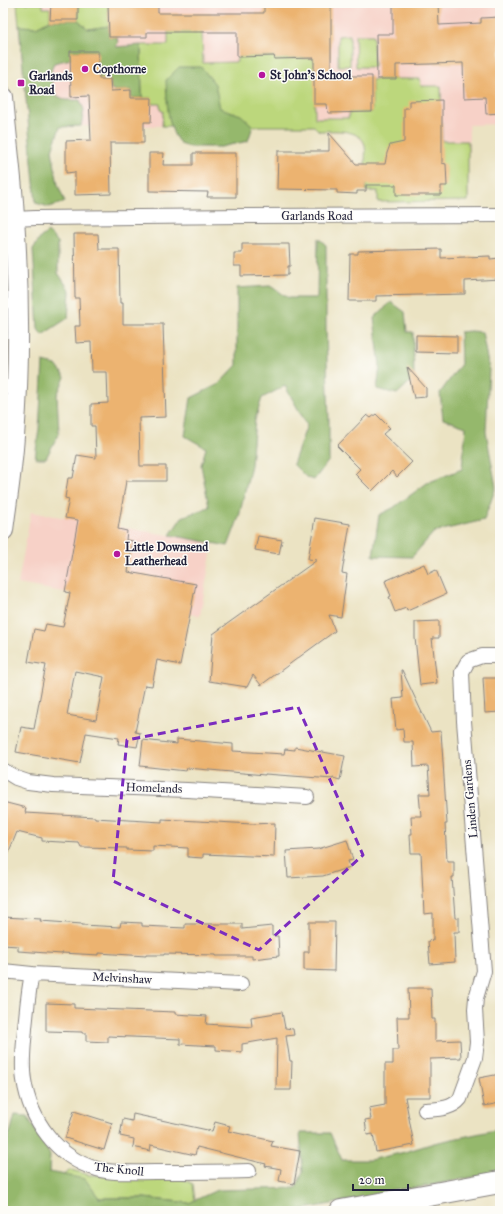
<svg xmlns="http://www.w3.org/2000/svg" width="503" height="1214" font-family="'IM FELL Great Primer',serif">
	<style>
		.built { fill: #f7d1c7 }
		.green { fill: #bcd77c; stroke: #6f7c5c }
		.forest { fill: #95b86c; stroke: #5c6d54 }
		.building { fill: #ecb36f; fill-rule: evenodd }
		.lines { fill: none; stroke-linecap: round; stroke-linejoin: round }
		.minor-casing { stroke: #86827f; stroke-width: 16 }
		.secondary-casing { stroke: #86827f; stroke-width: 22 }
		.trunk-casing { stroke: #86827f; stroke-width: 24 }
		.minor { stroke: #fff; stroke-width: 14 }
		.secondary { stroke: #fff; stroke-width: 20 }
		.trunk { stroke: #fff; stroke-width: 22 }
		.marked { fill: none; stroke: #7b2cbf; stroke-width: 3; stroke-dasharray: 8 5; stroke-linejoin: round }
		.poi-dot { fill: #b5179e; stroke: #fdfcf7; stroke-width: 1.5 }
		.labels { text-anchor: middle; stroke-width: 3; stroke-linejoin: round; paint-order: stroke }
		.poi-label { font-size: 12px; font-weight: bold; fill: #22223b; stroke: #fdfcf7; text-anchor: start }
		.street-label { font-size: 12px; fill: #22223b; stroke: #fdfcf7 }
	</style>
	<rect width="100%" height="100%" fill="#fdfcf7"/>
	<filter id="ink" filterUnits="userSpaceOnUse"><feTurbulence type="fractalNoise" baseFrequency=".025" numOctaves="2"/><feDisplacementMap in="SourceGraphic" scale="8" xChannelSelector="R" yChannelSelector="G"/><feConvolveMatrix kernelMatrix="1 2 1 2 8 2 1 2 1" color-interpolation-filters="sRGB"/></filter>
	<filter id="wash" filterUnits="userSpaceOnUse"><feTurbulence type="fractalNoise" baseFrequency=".012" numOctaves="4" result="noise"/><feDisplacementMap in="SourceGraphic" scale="16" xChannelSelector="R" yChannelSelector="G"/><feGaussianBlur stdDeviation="0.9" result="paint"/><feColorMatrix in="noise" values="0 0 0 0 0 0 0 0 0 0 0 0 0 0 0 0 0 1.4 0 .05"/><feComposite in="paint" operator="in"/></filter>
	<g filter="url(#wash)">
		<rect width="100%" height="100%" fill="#ebe3c3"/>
		<!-- built -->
		<path class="built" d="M17 3H500V124L469 125 468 201 378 202V191H366L367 165 365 164V145L358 136 350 132 319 131 314 126H28L19 34Z
			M31 512 198 540 213 543 200 616 18 584Z"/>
		<!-- green -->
		<path class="green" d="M17 3H43V8H50V20L36 27 19 26Z
			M78 3H108L109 26 88 29 78 20Z
			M168 32H202L203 63 237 62V57L274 56 275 59 314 58 315 118H349V112H372V80L377 79H420L421 86H441L442 141H468V201L378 202V191H366L367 165 365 164C365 159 366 151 365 145 360 128 333 131 319 131L314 126H162L163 111 160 110V104H152L151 98H142L141 45H168Z
			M350 35V66H338V36Z
			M355 35H373L374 67H356Z
			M71 1170 89 1175 181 1178 193 1184 195 1201 190 1203 144 1198H99L85 1180 63 1175Z"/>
		<!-- forest -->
		<path class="forest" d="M50 20H78L88 29 109 26V37H117L118 43 115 47 141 45 142 98H131V90L116 91 111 89 110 79H99L98 51H71V59L54 63 51 71 53 94 66 100H80L84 110 81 126 60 127 52 150 58 185 65 202 49 207 36 203 19 26 36 27Z
			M179 67H201L215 84 220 108 241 115 253 126 248 141 221 147H191C166 147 167 97 166 80Z
			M48 232 58 242V273L70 291 68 318 42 335 38 329 33 249 41 237Z
			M318 238 326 245V330L329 422V460L314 480 307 478 293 464 307 425 285 386 262 398 255 420 251 465 239 517 228 546 170 535 182 517 209 507 201 465 206 448 185 436 191 398 219 384 237 365V288L270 286 289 298H317Z
			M391 302 405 312 407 332H413L414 378 397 394 377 389 380 366 374 318Z
			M470 331 482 332 489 369 486 432 496 487 484 520 434 532 412 557 373 556 379 515 393 508 427 483 462 469 466 427 443 419 440 393 461 364 460 332Z
			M43 362 56 365 65 377 57 395 59 433 46 458H35L39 429Z
			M15 1115 27 1116 50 1155 49 1172 85 1179 99 1198H144L189 1203 217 1190 296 1188 303 1172 300 1133H330L342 1160H370L405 1152 434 1143 500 1129V1172L294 1211H3V1150L11 1130Z"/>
		<g id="blocks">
			<!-- building -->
			<path class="building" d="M51 3H78V20H50Z
				M108 3H158V13H264V3H331V76H372V112L328 113 327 104H314V58L275 59 274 56 237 57V32H147V37H109Z
				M393 3H438L439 25 481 23V18L500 17V113L486 114 485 97 464 98 463 63 396 65V79H377L376 34H393Z
				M70 51H98L99 79H110L111 91 131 90V98H152L151 122H144V143H110L111 194 75 195V172L66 173V141L91 140 89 96 71 97Z
				M442 100V163L446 164 447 186H441V195H396V185H366V191H357V194L337 193V190L277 189 278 151H329V133L356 164H385L387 153 390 145 404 142V108H409V101Z
				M149 153H164L163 165H193V153H236V197H207L208 192 149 191Z
				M74 234H98L99 249H119L120 303H123V324H163L166 417 139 418 140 466H166V481H126L118 529 127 531 126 540 133 541 128 572 196 584 180 665 157 660 152 686 145 685 135 732 140 733 137 747 118 744 119 738 86 733 80 763 16 752 21 727 34 729 46 665 28 662 34 629 44 631 46 624 63 627 70 593 65 592 78 520 65 518 69 499 65 498 68 478H73L77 455 96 458 95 426H91V404L108 403 107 372H92L91 342 76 343 75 326H80L79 298H75ZM75 671 104 677 96 720 67 715Z
				M242 244H289L290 266H288V275L241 276V266H234V253H242Z
				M441 249V258L490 256V259L500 258V279L465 281V294L376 296V301H349L350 254H358V251Z
				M416 335 457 336V353L416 352Z
				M407 367 426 388V397L414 398Z
				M376 414 390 428 383 434 412 462 397 477 392 471 372 491 355 474 360 469 337 446 367 415 371 418Z
				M315 518 350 524 342 573 347 574 341 617 329 615 335 631 261 685 253 675 247 687 209 681 213 634 317 560 308 559Z
				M258 536 282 540 279 554 255 550Z
				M424 564 428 574 436 570 446 594 407 611 406 608 395 612 389 597 391 596 385 581Z
				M439 621V638H432L437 683 420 685 415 638V622Z
				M401 670H402L431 732 441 731 447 824H445L447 861H454V877H452L455 918H459V932H454L455 962 430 964 428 941 433 940V913L424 914 421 853H411L410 834H412L411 816H421L419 794H430L428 766 414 767 413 742H404L403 729 396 730 393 699 403 698Z
				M483 678H500V712L485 713Z
				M177 739 233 744V751L284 754 285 749 295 750V747L345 756 340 780 333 778V779L265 774V775L187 768 186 771 140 766 143 740 177 744Z
				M3 802 26 808 25 813 95 817V818L162 822V819L252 824 275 823 274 857 203 854V858L188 857V848L153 846V851L127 850V848L81 847 79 843 42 841V838L17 832 3 866Z
				M347 840 353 860 348 861 350 867 323 876 288 878 286 851 318 849Z
				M3 917 41 919 40 921 82 924V925L120 927 121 922 142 923V926L185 928V924H242V929L272 926V936H278L279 956 252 959V956H216V955L164 954V955H146V956L99 953V955L62 953V954L18 951V946L3 945Z
				M309 922H335L334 971 304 970V952H309Z
				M408 988H431L432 1019H435V1041L460 1040 461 1058 430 1059V1097H405L414 1145 376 1152 373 1134 367 1135 365 1120 371 1119 369 1108 385 1105V1064H393V1050H398L397 1017H409Z
				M46 1003 74 1004V1008L175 1012V1014L207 1016 206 1024 252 1027 251 1017 282 1012 285 1028 293 1029 294 1035 286 1036 290 1061H292L291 1090H276L277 1038 242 1044V1052L216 1050V1046L180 1044V1039L108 1036V1042L86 1041V1033H82V1032L46 1031Z
				M500 1074V1103L484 1106 479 1078Z
				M74 1111 112 1123 104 1150 65 1138Z
				M133 1114 212 1131 215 1122 230 1126 228 1131 273 1141 271 1146 300 1151 294 1184 279 1181 281 1169 265 1166 266 1164 197 1147 195 1155 151 1145 150 1151 133 1147 134 1139 120 1136 123 1119 132 1121Z"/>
		</g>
	</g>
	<g filter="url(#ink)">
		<use href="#blocks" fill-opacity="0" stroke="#86827f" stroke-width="1"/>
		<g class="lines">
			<defs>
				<path id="minor" d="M14 219 35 218 246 216 500 215
					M3 387H17
					M3 770 16 778 28 782 53 785 187 790 307 797
					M3 971 32 974 241 984
					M32 974C28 992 27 1010 25 1028 24 1045 21 1063 24 1080 30 1120 57 1158 97 1169 113 1174 137 1172 155 1172 186 1172 217 1172 249 1171
					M425 1110C437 1109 452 1109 460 1099L475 1058 477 1042 475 1009 476 998 484 971 464 721 462 672 468 661 482 656H500"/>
				<path id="secondary" d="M3 97C6 137 12 177 14 218 19 290 20 364 14 436 12 468 7 499 3 530"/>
				<path id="trunk" d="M341 1211 500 1182"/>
			</defs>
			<!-- minor casing -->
			<use href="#minor" class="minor-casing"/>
			<!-- secondary casing -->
			<use href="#secondary" class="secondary-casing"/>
			<!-- trunk casing -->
			<use href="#trunk" class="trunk-casing"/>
			<!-- minor -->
			<use href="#minor" class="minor"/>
			<!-- secondary -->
			<use href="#secondary" class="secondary"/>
			<!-- trunk -->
			<use href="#trunk" class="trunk"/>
		</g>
	</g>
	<!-- marked area -->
	<path class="marked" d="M298 707 363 855 259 950 113 881 127 740Z"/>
	<!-- markers -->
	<g class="poi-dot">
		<circle cx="85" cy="69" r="4"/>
		<circle cx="262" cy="75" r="4"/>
		<rect x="17" y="79" width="8" height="8" rx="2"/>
		<circle cx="117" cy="554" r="4"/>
	</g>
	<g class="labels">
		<!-- poi labels -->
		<g class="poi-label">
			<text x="93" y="73">Copthorne</text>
			<text x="270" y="79">St John's School</text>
			<text x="29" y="80">Garlands<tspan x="29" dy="14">Road</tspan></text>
			<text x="125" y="551">Little Downsend<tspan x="125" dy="14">Leatherhead</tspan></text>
		</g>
		<!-- street labels -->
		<g class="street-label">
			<text x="317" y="220">Garlands Road</text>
			<text transform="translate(154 788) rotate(2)" y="4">Homelands</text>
			<text transform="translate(470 799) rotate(-95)" y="4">Linden Gardens</text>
			<text transform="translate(122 978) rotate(3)" y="4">Melvinshaw</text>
			<text transform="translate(119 1169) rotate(6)" y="4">The Knoll</text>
		</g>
	</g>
	<!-- margin -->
	<rect width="503" height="1214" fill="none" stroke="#fdfcf7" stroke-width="16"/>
	<!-- scale -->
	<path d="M353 1184v6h55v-6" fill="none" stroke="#22223b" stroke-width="2"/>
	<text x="359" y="1184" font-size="12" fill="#22223b" stroke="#fdfcf7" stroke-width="3" paint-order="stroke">20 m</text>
</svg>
